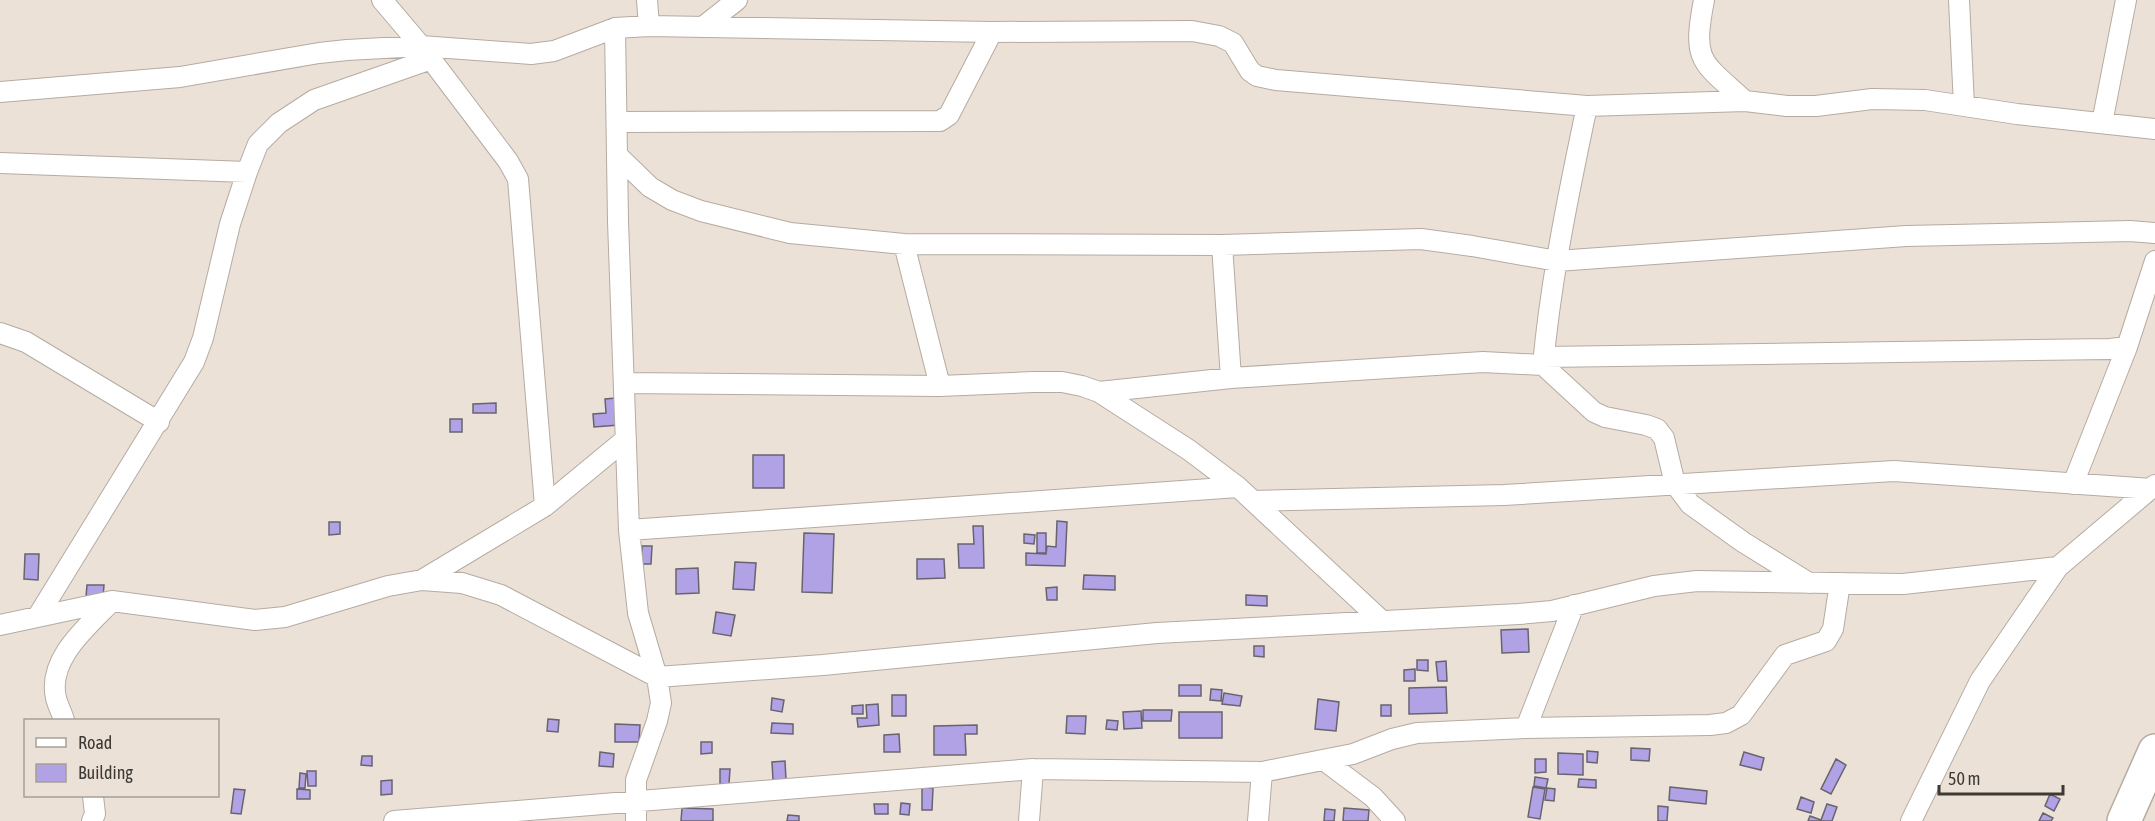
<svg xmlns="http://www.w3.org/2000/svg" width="2155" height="821" font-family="'Asap Condensed',sans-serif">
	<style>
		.building { fill: #b0a2e4; stroke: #676470; stroke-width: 1.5 }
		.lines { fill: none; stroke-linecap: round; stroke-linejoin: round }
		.street-casing { stroke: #b5aba2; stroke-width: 22 }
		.highway-casing { stroke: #b5aba2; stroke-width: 36 }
		.street { stroke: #fff; stroke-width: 20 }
		.highway { stroke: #fff; stroke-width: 33 }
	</style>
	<rect width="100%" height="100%" fill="#ece1d7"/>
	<!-- building -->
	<path class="building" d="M616 398 619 425 594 427 593 414 606 413 605 399Z
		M496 403V413H473V404Z
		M450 419H462V432H450Z
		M753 455H784V488H753Z
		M1057 521 1067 522 1065 566 1026 565V553L1046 554 1047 546 1056 547Z
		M329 522H340V534L329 535Z
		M973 526H983L984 568H959L958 544H974Z
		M804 533 834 534 832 593 802 592Z
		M1037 533H1046V553H1037Z
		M1024 534 1035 535 1034 544 1024 543Z
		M642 546H652L651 564H641Z
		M25 554H39L38 580 24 579Z
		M917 559H944L945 578 917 579Z
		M735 562 756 563 754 590 733 589Z
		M698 568 699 593 676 594V569Z
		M1084 575 1115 576V590L1083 589Z
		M87 585H104L103 597H86Z
		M1057 587V600H1047L1046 588Z
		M1246 595 1267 596V606L1246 605Z
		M716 612 735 615 731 636 713 633Z
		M1528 629 1529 652 1502 653 1501 630Z
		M1254 646H1264V657L1254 656Z
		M1417 660H1428V671L1417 670Z
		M1446 661 1447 681H1438L1436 662Z
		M1415 669V681H1404V670Z
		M1179 685H1201V696H1179Z
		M1446 687 1447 713 1409 714V688Z
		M1211 689 1222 690 1221 701 1210 700Z
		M1224 693 1242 696 1240 706 1222 704Z
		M892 695H906V716H892Z
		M772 698 784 700 782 712 771 710Z
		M1318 699 1339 702 1336 731 1315 729Z
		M878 704 879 725 858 727 857 718H867L866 705Z
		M863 705V714H852V706Z
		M1381 705H1391V716H1381Z
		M1143 710H1172L1171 721H1143Z
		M1141 711 1142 728 1124 729 1123 712Z
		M1179 712H1222V738H1179Z
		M1067 716H1086L1085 734 1066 733Z
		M548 719 559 720 558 732 547 731Z
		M1107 720 1118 721 1117 730 1106 729Z
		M772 723 793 724V734L771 733Z
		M615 724 640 725 639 742H615Z
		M977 725V734H965L966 755H934V726Z
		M899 734 900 752H884V735Z
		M701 742H712V753L701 754Z
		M1631 748 1650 749 1649 761 1631 760Z
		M1587 751 1598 752 1597 763 1587 762Z
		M600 752 614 754 613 767 599 766Z
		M1744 752 1764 758 1761 770 1740 765Z
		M1558 753 1583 754V775L1558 774Z
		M362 756H372V766L361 765Z
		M1535 759H1546V772L1535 773Z
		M1836 759 1846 765 1831 794 1821 789Z
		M785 761 786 780H773L772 762Z
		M720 769H730L729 784H720Z
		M307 771H316V786H308Z
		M300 773 306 774 305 788H299Z
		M1535 777 1548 779 1546 788 1534 786Z
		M1579 779 1596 780V788L1578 787Z
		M392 780V794L381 795V781Z
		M922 787 933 788 932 810H922Z
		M1533 787 1545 789 1540 819 1528 817Z
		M1670 787 1707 791 1706 804 1669 800Z
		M1547 788 1555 789 1554 801 1545 800Z
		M234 789 245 790 241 814 231 813Z
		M297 789 310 790V799H297Z
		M2050 794 2060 799 2054 811 2045 806Z
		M1801 797 1814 802 1811 813 1797 809Z
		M901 803 910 804 909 815 900 814Z
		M874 804H888V814H875Z
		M1827 804 1837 807 1832 821H1808L1810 816 1821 820Z
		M1658 806 1668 807 1667 821H1658Z
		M682 808 713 809V821H681Z
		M1344 808 1369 810 1368 821H1343Z
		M1325 809 1335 810 1334 821H1324Z
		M2043 813 2053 818 2051 821H2039Z
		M788 815 799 816V821H787Z"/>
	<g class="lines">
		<defs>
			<path id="street" d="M382 0 421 46 508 161 518 179 545 506
				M647 0 649 26
				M1704 0C1692 62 1701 61 1745 101
				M1959 0 1964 106
				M704 26 737 0
				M615 28 618 221 629 530 638 613 657 677 661 703 657 721 636 780V821
				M0 92 180 77 319 53 347 50 421 46 531 54 554 51 615 28 649 26 992 32 1192 31 1219 36 1233 43 1250 71 1257 76 1276 80 1587 106 1745 101 1787 106H1816L1872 99 1925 100 2017 114 2155 129
				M617 122 940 121 949 115 992 32
				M2102 123 2126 0
				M617 155 650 187 672 200 701 211 790 233 904 244 1222 245 1421 239 1472 246 1557 261 1906 236 2130 231 2155 233
				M0 163 247 172
				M904 244 940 386
				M1222 245 1231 378
				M0 333 26 342 159 422
				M1544 357 2110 349 2127 347
				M1543 365C1551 278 1569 191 1587 106
				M624 383 940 386 1033 382H1062L1082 386 1099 392 1189 450 1238 487 1382 621
				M1099 392 1231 378 1483 362 1543 365 1594 412 1605 417 1646 425 1657 429 1664 438 1675 484 1690 504 1743 542 1809 583
				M2073 484 2127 347 2155 261
				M1253 501 1504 495 1894 471 2152 489
				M629 530 1238 487
				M422 580 545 506 626 439
				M38 616 194 362 203 338 230 224 247 172 258 144 279 123 314 100 431 59
				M0 625 112 601 255 620 285 617 388 586 422 580 462 583 501 595 657 677 823 665 1157 633 1519 614 1552 611 1654 586 1697 581 1903 584 2058 567
				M64 720C62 713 58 706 56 698 47 659 88 626 112 601
				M1526 728 1574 605
				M1325 761 1373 797 1395 821
				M92 821 95 814 93 796
				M394 821 1033 769 1262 772 1353 754 1392 739 1417 733 1526 728 1710 725 1726 723 1741 715 1785 655 1826 641 1833 629 1840 583
				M1029 821 1033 769
				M1258 821 1262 772
				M1911 821 1980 681 2058 567 2155 485"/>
			<path id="highway" d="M2124 821 2155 751"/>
		</defs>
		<!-- street casing -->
		<use href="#street" class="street-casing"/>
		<!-- highway casing -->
		<use href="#highway" class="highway-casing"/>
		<!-- street -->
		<use href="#street" class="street"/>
		<!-- highway -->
		<use href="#highway" class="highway"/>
	</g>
	<!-- legend -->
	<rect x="24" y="719" width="195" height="78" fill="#ece1d7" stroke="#a69e96" stroke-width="1.5"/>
	<rect x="36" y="738" width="30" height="9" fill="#ffffff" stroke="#a69e96" stroke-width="1.5"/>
	<text x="78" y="749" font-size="18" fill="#3d3935">Road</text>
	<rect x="36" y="764" width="30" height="18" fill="#b0a2e4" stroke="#a69e96" stroke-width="1.5"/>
	<text x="78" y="779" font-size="18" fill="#3d3935">Building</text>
	<!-- scale -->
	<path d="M1939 785v9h124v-9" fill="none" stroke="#3d3935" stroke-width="3"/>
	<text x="1948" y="785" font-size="18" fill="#3d3935" stroke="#ece1d7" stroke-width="4.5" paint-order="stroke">50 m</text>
</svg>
